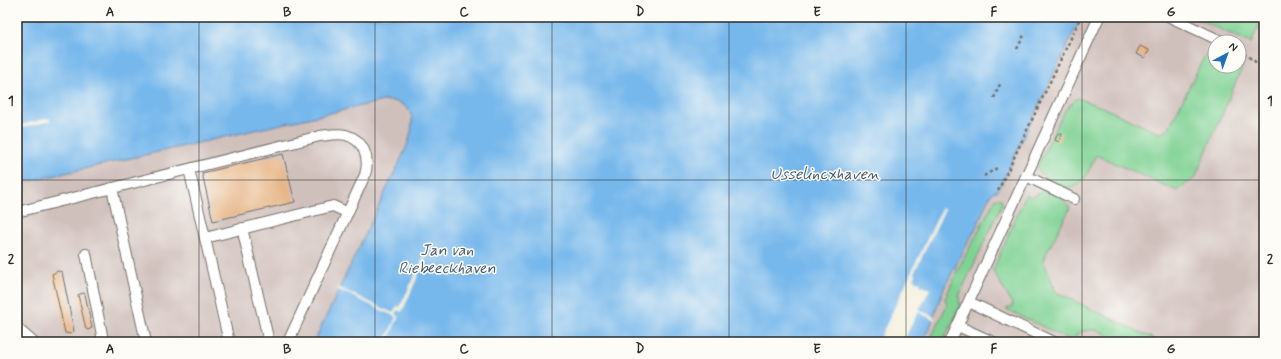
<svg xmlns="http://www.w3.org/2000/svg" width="1281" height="359" font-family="Mynerve,sans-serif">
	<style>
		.industrial { fill: #d0c0bc; fill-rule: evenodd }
		.green { fill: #80d294; stroke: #567e60 }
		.water { fill: #77b8ec; stroke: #51728c }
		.pier { fill: #f3edd8 }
		.building { fill: #e7b688 }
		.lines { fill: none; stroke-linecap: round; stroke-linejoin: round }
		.lane-casing { stroke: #716f68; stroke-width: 12 }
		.path { stroke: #716f68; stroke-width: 2.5; stroke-dasharray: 3 3; stroke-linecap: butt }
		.lane { stroke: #fff; stroke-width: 10 }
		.grid { fill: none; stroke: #2b2b2b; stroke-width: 1; stroke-opacity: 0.55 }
		.labels { text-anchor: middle; stroke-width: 3; stroke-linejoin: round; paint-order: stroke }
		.water-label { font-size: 16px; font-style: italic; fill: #465c6f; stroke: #fdfcf7 }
		.neatline { fill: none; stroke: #2b2b2b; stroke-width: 1.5 }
		.grid-label { font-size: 13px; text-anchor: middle; font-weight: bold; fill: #2b2b2b }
	</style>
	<rect width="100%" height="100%" fill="#fdfcf7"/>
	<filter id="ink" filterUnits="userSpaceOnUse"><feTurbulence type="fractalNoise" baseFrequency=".025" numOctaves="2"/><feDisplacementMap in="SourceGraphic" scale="8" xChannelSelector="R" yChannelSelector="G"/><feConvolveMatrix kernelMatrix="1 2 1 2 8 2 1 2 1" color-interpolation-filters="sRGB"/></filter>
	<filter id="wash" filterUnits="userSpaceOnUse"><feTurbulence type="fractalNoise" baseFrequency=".012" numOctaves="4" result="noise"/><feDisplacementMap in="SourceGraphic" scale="16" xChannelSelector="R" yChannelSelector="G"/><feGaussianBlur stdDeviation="0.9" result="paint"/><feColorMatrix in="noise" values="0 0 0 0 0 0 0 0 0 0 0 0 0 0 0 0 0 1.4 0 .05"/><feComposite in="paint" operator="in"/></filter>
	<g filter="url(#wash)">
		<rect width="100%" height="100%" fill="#f3edd8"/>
		<!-- industrial -->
		<path class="industrial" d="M17 17H1264V342H17ZM1215 42H1239V66H1215Z"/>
		<!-- green -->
		<path class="green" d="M1193 17H1263L1251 43Z
			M1212 51H1215V66H1239V61L1244 63 1195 178 1177 191 1096 155C1087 174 1081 196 1056 184 1048 180 1042 176 1037 168L1055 129 1065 110 1077 98 1102 107 1159 133 1165 132 1169 128 1203 59 1207 54Z
			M1044 191C1056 194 1063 198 1070 208L1043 260 1056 292 1160 342H1114C1105 328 1081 324 1072 341L1006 309 1013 306 993 270 1026 194 1031 197Z
			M996 198H1000L1003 202 959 296 960 306 943 342H929L947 305 945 299 956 273Z"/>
		<!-- water -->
		<path class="water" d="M17 17H1081L998 191H994L987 201 979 222 944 288 929 330 921 342H314L407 146C409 139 412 131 412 123 413 107 398 99 383 101L17 184Z"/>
		<!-- pier -->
		<path class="pier" d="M49 118 50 121 17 129V126Z
			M942 208 945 209 914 273 916 274 914 280 921 283 920 285 930 289 919 310 935 317 934 320 918 312 903 342H878Z
			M426 252 428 253 402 312 398 310 396 314 399 316 387 342H385L396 317 337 289 338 287 393 313 397 306 400 307Z"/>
		<g id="blocks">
			<!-- building -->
			<path class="building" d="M1140 46 1149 50 1145 58 1136 54Z
				M1058 133 1062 134 1059 142 1055 140Z
				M283 154 295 202 213 221 202 173Z
				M58 271 62 272 74 331 71 334 65 333 52 274Z
				M83 293 85 294 92 328 88 330 86 329 78 295Z"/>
		</g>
	</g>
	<g filter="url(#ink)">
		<use href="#blocks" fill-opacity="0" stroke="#716f68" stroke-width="1"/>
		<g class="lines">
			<defs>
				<path id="lane" d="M1170 17 1223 42
					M189 169 229 342
					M1026 176 1074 199
					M112 188 146 342
					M17 212 320 136C328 135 338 133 346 135 364 140 370 158 365 175L288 342
					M242 228 269 342
					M205 238 333 206 348 213
					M86 254 102 335V342
					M969 302 1054 342
					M958 326 993 342
					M17 328 33 342
					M950 342 1099 17"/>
			</defs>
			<!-- lane casing -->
			<use href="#lane" class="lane-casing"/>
			<!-- path -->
			<path class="path" d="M1017 49 1024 35
				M1239 50 1264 68
				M994 98 1000 84
				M984 176 997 168
				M998 191 1081 17"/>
			<!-- lane -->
			<use href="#lane" class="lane"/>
		</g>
	</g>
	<!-- grid -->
	<path class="grid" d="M199 17V342M375 17V342M552 17V342M729 17V342M906 17V342M1082 17V342M17 180H1264"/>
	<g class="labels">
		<!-- water labels -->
		<g class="water-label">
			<text x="825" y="179">Usselincxhaven</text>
			<text x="447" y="255">Jan van<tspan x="447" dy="18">Riebeeckhaven</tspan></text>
		</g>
	</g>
	<!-- margin -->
	<rect width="1281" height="359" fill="none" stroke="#fdfcf7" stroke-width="44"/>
	<!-- north arrow -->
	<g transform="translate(1227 54) rotate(41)"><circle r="19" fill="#fdfcf7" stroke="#a9a8a5"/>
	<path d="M0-3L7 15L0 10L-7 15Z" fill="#1f6fb2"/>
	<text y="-6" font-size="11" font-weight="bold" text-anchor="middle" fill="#2b2b2b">N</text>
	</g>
	<rect x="22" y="22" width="1237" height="315" class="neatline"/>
	<g class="grid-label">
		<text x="110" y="16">A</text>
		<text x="287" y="16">B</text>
		<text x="464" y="16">C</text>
		<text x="640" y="16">D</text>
		<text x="817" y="16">E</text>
		<text x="994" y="16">F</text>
		<text x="1171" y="16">G</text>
		<text x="11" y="105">1</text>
		<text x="1270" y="105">1</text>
		<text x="11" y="263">2</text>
		<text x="1270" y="263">2</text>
		<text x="110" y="353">A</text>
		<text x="287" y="353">B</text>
		<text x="464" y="353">C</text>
		<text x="640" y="353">D</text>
		<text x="817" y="353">E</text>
		<text x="994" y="353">F</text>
		<text x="1171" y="353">G</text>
	</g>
</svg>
